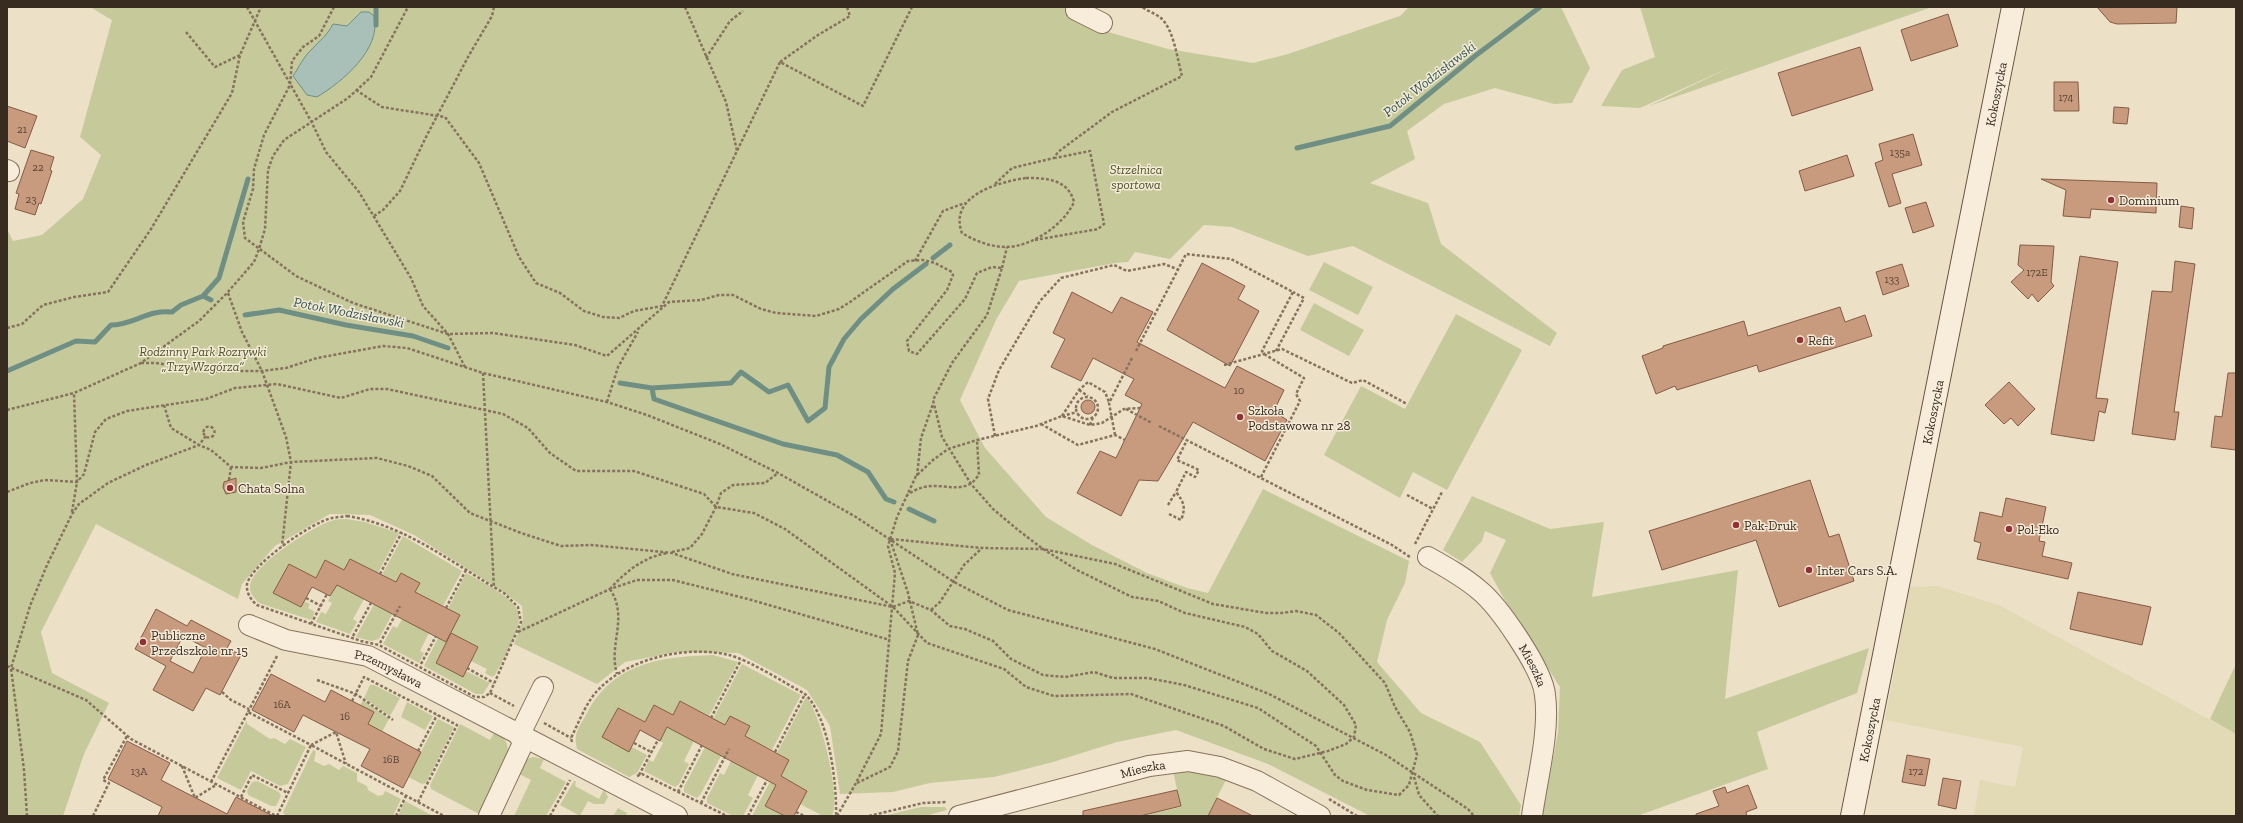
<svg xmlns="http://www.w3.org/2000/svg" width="2243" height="823" font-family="'Zilla Slab',serif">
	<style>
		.farmland { fill: #e2d9b5 }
		.green { fill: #c6ca9b }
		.water { fill: #a8c0b8; stroke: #6f8f85 }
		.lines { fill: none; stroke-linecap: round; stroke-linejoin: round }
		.stream { stroke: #6f8f85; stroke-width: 5 }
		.building { fill: #c89b7f; stroke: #855b44; fill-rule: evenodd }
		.street-casing { stroke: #87725d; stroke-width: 22 }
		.secondary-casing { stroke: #695340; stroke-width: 24 }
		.path { stroke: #87725d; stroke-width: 2.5; stroke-dasharray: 3 2; stroke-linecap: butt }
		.street { stroke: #f7edda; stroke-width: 20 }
		.secondary { stroke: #f7edda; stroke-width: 22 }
		.poi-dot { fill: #933035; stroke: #f4ead6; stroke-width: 1.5 }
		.labels { text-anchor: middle; stroke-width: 3; stroke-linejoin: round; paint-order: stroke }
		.number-label { font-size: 11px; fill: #5c4738 }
		.street-label { font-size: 13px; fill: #382b20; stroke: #f4ead6 }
		.park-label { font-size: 13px; font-style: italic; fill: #4a5428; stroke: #f4ead6 }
		.poi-label { font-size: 13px; fill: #382b20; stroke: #f4ead6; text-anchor: start }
		.water-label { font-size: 14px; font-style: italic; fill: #305753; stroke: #f4ead6 }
	</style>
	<rect width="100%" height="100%" fill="#ece0c7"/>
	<!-- farmland -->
	<path class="farmland" d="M1938 586 2001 606 2236 734V816H1974L1980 780 2015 787 2023 747 1885 720 1910 587Z"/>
	<!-- green -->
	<path class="green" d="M90 7H1070L1068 12 1108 32 1168 49 1253 63 1288 54 1400 16 1409 7H1561L1590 68 1572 103 1554 104 1495 88 1444 104 1407 131 1415 159 1370 183 1428 203 1441 244 1557 333 1550 346 1353 246 1308 256 1232 227 1204 225 1170 259 1135 252 1128 262 1115 263 1019 281 996 320 960 400 985 448 1046 517 1092 545 1147 573 1187 588 1208 593 1263 489 1409 561 1405 583 1387 620 1377 662 1421 713 1480 742 1521 805 1519 816H1370L1268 764 1176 730 1117 742 1053 762 994 777 930 783 893 792 840 794 830 726 807 690 738 653 677 652 625 662 597 684 514 644 523 620 522 606 502 591 414 535 370 515 330 514 275 546 242 584 238 599 96 524 41 632 52 673 109 703 84 754 63 816H7V229L13 241 42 235 83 199 101 155 80 137 112 20Z
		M1640 7H1932L1649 106 1733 66 1640 108 1601 106 1622 70 1655 57Z
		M1324 262 1373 287 1358 315 1309 290Z
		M1314 303 1364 330 1349 356 1300 330Z
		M1456 314 1522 350 1447 490 1413 472 1400 498 1324 455 1361 386 1405 409Z
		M1472 496 1550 529 1604 522 1592 597 1738 570 1725 699 1869 648 1857 693 1757 732 1768 769 1637 816H1542L1558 732 1560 687 1508 606 1490 573 1506 540 1485 531 1482 541 1462 562 1443 550Z
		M347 519 365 522 399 533 378 573 350 559 344 570 325 560 316 578 289 564 274 593 301 607 304 601 310 604 308 608 315 612 311 620 259 603C254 598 249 593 250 585 252 566 313 526 331 521 336 519 342 519 347 519Z
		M403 536 462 571 443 606 415 592 420 583 401 573 396 582 382 575Z
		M466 573C480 581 517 598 519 615 521 630 502 661 495 675L492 677 485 673 487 669 471 661 478 647 451 633 460 615 448 609Z
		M337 585 364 599 353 619 357 622 350 634 316 622 321 612 326 614 332 603 328 601Z
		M374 604 382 608 397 605 379 639 371 641 356 637Z
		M402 619 429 633 420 651 424 653 419 663 383 644 393 626 397 628Z
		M438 638 446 642 436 663 463 677 466 671 490 683 483 694H476L424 666Z
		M713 655 738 662 709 716 681 701 673 715 654 705 645 722 618 708 602 737 629 751 632 747 647 755 637 773 629 777 577 749C573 732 579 728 587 713 614 662 661 657 713 655Z
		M742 664 801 695 772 750 745 736 750 726 730 716 725 725 713 719Z
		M2236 664V734L2210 719Z
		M370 685H374L400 698 390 716 364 698Z
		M806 697C821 713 841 797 832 816H823L800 804 807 791 781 776 789 760 777 753Z
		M363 700 389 719 382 732 367 725 360 705Z
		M407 702 433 716 425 730 401 717Z
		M438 719 454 727 426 783 422 784 408 777Z
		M247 720V724L270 739 274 738 285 744 290 739 306 747 288 784 280 786 251 771 241 790 217 778Z
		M460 724 490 740 495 731C505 737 508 742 508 753L479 814 431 789 430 785Z
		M667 727 694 741 684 761 689 764 679 784 675 787 644 771 649 760 653 762 663 743 660 741Z
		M705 747H726L700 795 697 798 684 792V787Z
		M313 750 316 751 314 761 324 766 329 764 339 770 343 766 357 773V781L367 786 368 790 378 796 383 795 385 791 401 799 393 816H285L283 812Z
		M533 757 544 759 540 768 566 782 546 816H514L531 780 517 773 527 759Z
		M731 761 758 775 748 795 753 798 743 816H733L707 803V798L720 773 724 775Z
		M1188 770 1227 778 1209 813 1214 816H1142L1181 807 1173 771Z
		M257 781 279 792 281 796 276 806H271L248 795 247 791 252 782Z
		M574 781H576L575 786 599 799 604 789 608 797 604 804H594L588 801 580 816 560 805Z
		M770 782 776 785 765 806 785 816H752Z
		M405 801 433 816H398Z
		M921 807H945L947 810 925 816H883Z
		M618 808 627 813 626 816H613Z"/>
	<!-- water -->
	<path class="water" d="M361 12H369L374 16C382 49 342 82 317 97L307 95 293 76C299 67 304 56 312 49 321 39 326 37 333 24L347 26Z"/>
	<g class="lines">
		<!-- stream -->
		<path class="stream" d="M376 7V25
			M1297 148 1390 126 1475 56 1540 7
			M933 258 950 245
			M203 296 211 300
			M245 315 279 310 346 325 413 336 448 348
			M7 371 76 341 95 342 111 325C133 325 149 309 172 312L181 305 203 296 219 278 248 179
			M620 383 652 388 731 383 741 372 769 392 788 385 808 421 825 408 829 367 844 339 861 319 893 289 926 264
			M652 388 654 399 783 444 837 455 868 472 886 499 894 502
			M909 509 934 521"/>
	</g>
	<!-- building -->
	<path class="building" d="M2097 7H2177L2176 23 2117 24 2110 22Z
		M1948 14 1958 46 1911 61 1901 30Z
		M1860 47 1873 90 1792 116 1778 73Z
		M2054 82H2078L2079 111H2054Z
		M7 106 37 116 25 148 7 141Z
		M2114 107 2129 108 2127 124 2113 123Z
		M1913 134 1922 165 1892 174 1901 203 1889 207 1875 163 1883 160 1879 144Z
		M31 150 54 157 50 170 52 171 41 204 39 203 35 215 15 209 19 194 16 193Z
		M1847 155 1854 176 1805 191 1799 171Z
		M2041 179 2157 183 2156 213 2091 209 2090 218 2063 216 2066 190Z
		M1926 202 1934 226 1913 233 1905 208Z
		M2181 206 2194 208 2192 229 2179 227Z
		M2020 245 2054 246 2051 282 2054 286 2038 302 2032 294 2028 299 2011 282 2024 270 2018 265Z
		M2080 256 2118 262 2096 398 2108 399 2105 413 2099 411 2094 441 2051 434Z
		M2175 261 2195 264 2174 412H2179L2175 440 2132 434 2152 291 2172 292Z
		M1202 263 1245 286 1238 299 1259 311 1230 366 1167 330Z
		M1902 264 1909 286 1883 295 1876 272Z
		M1072 292 1112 313 1121 297 1153 312 1137 342 1225 388 1237 366 1284 390 1274 411 1287 420 1265 461 1193 422 1158 481 1139 480 1121 516 1077 493 1100 451 1116 458 1142 404 1125 395 1134 379 1093 358 1081 381 1051 367 1065 339 1053 333Z
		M1840 307 1845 322 1865 315 1872 336 1759 372 1757 365 1677 390 1675 386 1656 394 1642 356 1663 348V346L1744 321 1748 336Z
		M2228 373H2236V450L2211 447 2215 416 2222 417Z
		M2009 382 2035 409 2018 426 2011 418 2004 424 1985 405Z
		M1081 407a7 7 0 1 1 14 0a7 7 0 1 1-14 0Z
		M236 478V492L226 494 223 487 224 482Z
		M1810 480 1829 537 1839 534 1854 581 1779 607 1756 540 1662 570 1649 531Z
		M2006 498 2046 507 2039 541 2045 542 2042 556 2072 563 2068 579 1977 559 1981 543 1974 541 1980 512 2002 517Z
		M350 559 396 582 401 573 420 583 415 592 460 615 446 642 337 585 330 596 312 587 301 607 273 593 289 564 316 578 325 560 344 570Z
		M2078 592 2151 607 2142 645 2070 629Z
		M156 609 187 626 191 620 231 641 227 648 241 655 220 695 206 688 193 711 153 690 166 666 135 649ZM183 636 206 648 193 673 170 661Z
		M451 633 478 647 463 677 436 663Z
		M271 674 325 702 331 690 352 701 374 712 368 724 421 752 403 788 361 766 370 749 336 732 303 715 294 732 252 710Z
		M680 701 725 725 730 716 750 726 745 736 789 760 781 776 807 791 794 816H785L765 806 776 785 667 727 660 741 640 730 629 752 602 737 618 708 645 722 654 705 673 715Z
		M127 741 170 763 161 780 227 814 236 797 273 816H158L162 807 108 779Z
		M1907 755 1930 759 1925 786 1902 782Z
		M1943 778 1961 781 1956 809 1938 805Z
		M1748 785 1757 808 1746 812 1747 816H1696V814L1719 806 1713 791 1725 787 1727 793Z
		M1177 790 1181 806 1140 816H1083V811Z
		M1217 798 1253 816H1208Z"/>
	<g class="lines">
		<defs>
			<g id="street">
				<path d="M1076 10 1102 23"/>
				<path d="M7 170 9 171"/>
				<path id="s1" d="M1428 557C1446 567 1464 577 1479 590 1499 606 1543 670 1545 695 1550 732 1537 779 1532 816"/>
				<path id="s2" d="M249 625 286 640 368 656 677 816"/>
				<path d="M519 736 543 687"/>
				<path d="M489 816 525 739"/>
				<path id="s3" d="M959 816 1149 766 1188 761 1220 767 1257 781 1320 816"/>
			</g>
			<g id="secondary">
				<path id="s4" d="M1852 816 2013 7"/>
			</g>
		</defs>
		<!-- street casing -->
		<use href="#street" class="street-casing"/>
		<!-- secondary casing -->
		<use href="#secondary" class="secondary-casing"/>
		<!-- path -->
		<path class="path" d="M247 7 311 121 326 152 359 192 411 278 423 306 448 334 465 367
			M685 7 726 102 737 151
			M186 32 215 67 240 55
			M706 58 730 21 743 11
			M780 62 818 35 850 16 847 7
			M356 90 382 107 445 117 479 163 519 257 536 283 560 293 584 311 603 317 619 318 634 311 662 306 780 62 863 106 912 7
			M1026 178C1046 178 1068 179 1074 202 1064 225 1031 247 1006 247 991 247 975 241 962 233 948 196 998 182 1026 178Z
			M995 184 1012 168 1054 158 1058 152 1112 112 1182 76C1177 58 1174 30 1161 18 1156 14 1148 11 1142 7
			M374 216 383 210 400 191 426 137 468 57 492 16 494 7
			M1035 240 1098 229 1104 224 1090 151 1055 158
			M915 261 943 211 965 203
			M1002 268 1007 247
			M228 293 242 332 262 371 286 437 291 462 282 546
			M7 328 22 324 43 305 74 297 108 292 151 229 232 93 240 55 261 7
			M1136 351 1186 254 1231 259 1293 292 1262 351 1264 354 1304 378 1296 394 1300 401 1260 479
			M1276 351 1304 298 1293 292
			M141 363H156L208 371H262L286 368 317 358 383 346 407 348 483 373 607 402 647 415 720 444 778 473 856 517 954 582 1008 610 1155 649 1269 694 1386 755 1468 809 1474 816
			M1224 365 1282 349 1352 383 1363 380 1407 404
			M483 373 494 588
			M1079 390 1088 396
			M1076 408a11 11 0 1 1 22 0a11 11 0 1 1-22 0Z
			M607 402 618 367 638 332
			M164 405 171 428 199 445 206 436
			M1126 409 1152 423
			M7 410 74 393 141 363 199 321 227 293 254 262 259 249 265 229 268 170 273 156 284 140 348 98 371 77 408 7
			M1062 416 1079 390 1088 382 1105 392 1109 402
			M1062 416 1077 412
			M1041 424 1078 445 1115 435 1125 440
			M1090 425 1093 417
			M1159 426 1392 545 1410 557
			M203.5 432a5.5 5.5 0 1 1 11 0a5.5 5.5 0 1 1-11 0Z
			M1115 435 1109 403 1132 358
			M995 436 988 399 999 370 1040 301 1061 278 1114 265 1127 271 1164 264 1177 269
			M917 476 921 438 933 404
			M229 480 231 467
			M7 492 30 483 45 480 77 482 84 474 95 432 106 419 127 411 206 399 235 388 277 384 341 398 370 389H387L503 414 528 428 550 453 576 471H634L704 494 716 507 754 513 785 529 893 607 927 643 1004 669 1026 687 1054 696 1131 694 1224 726 1264 749 1295 759 1328 751 1346 744 1354 737 1356 725 1344 705 1307 671 1272 651 1258 634 1245 627 1185 613 1158 601 1132 597 1077 570 1043 549 1018 530 993 509 971 484 942 437 933 400 952 363 987 315 1002 268 992 267 977 273 965 299 917 354 909 351 907 341 947 290 953 275 952 272 935 263 923 260 908 261 850 302 839 309 816 316 776 313 761 309 733 295H719L701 300 669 302 607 356 575 345 493 333 448 334 353 303 296 276 245 238 243 222 253 189 254 169 264 135 290 85 292 61 303 47 319 36 334 7
			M1407 495 1433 509
			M906 496C931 476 951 494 970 484 973 483 976 478 979 475L977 440
			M1168 505 1176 492
			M72 512 77 482 74 393
			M1169 514 1181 520C1186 508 1184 502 1176 492L1186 472 1195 477 1199 470 1177 460 1187 440
			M347 516C406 525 453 564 504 593L518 607 521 622 490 693 484 697H475L379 645 361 641 257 605C251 600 246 593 247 584 252 564 312 522 332 518 337 517 342 517 347 516Z
			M1415 544 1442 492
			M672 552 690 548 702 534 716 507 721 493 733 485 765 483 778 473
			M380 574 402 532
			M610 589C625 572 645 556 668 553
			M610 589C629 618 608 644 617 674
			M306 598 321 606
			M446 608 466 570
			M931 610 940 602 964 565 982 548
			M311 624 327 594
			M518 632 610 589 637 580H673L748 599 890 640
			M353 636 371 603
			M380 643 400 606
			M421 664 436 636
			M7 666 86 700 131 739 276 816
			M467 668 494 683
			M317 680 356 694 393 720
			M222 692 231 700 249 709
			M490 693 514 706
			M352 701 364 677 457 725 418 802
			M248 712 277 656
			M711 718 741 660
			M544 723 571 738
			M572 742 571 738C579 722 587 700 600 688 630 658 687 645 729 655 749 660 785 683 805 694 829 717 837 783 836 816
			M634 743 651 752
			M418 751 437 715
			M775 752 805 694
			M182 766 195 798 216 785
			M639 775 658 740
			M637 776 642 774 727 816
			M1414 777 1419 795 1438 816
			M211 782 248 712 311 745 336 732 346 764
			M857 783 890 767 898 751 908 661 918 635 908 593 890 539
			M678 792 702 745
			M241 797 252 775 288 793
			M1329 799 1357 816
			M701 803 729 749
			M796 812 804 816
			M27 816 24 770 11 668 30 606 47 565 72 514 79 504 108 483 146 465 199 445 211 450 231 467 261 468 291 462 377 458 408 466 432 476 470 513 521 533 561 546 592 545 672 553 732 574 893 607 909 601 931 610 950 626 965 629 993 641 1011 659 1043 675 1065 677 1094 672 1113 678H1148L1184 685 1258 708 1316 746 1335 775 1343 781 1367 790 1399 795 1409 785 1417 755 1410 732 1395 707 1385 683 1339 633 1316 615 1296 611 1282 613H1266L1213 604 1115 564 1043 549 982 548 890 539
			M93 816 109 783 103 780 127 736
			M277 816 311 745 444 816
			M396 816 406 796
			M550 816 570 780
			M748 816 767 780
			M837 816 856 783 881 734 895 573 888 546 897 517 916 476 933 460 948 449 977 440 1036 426 1062 416 1090 425 1102 423 1124 409 1140 408
			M869 816 923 803 947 802"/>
		<!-- street -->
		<use href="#street" class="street"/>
		<!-- secondary -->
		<use href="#secondary" class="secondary"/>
	</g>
	<!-- markers -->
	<g class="poi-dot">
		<circle cx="2111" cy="200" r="4"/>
		<circle cx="1800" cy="340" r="4"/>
		<circle cx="1240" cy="417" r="4"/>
		<circle cx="230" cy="488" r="4"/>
		<circle cx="1736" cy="525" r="4"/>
		<circle cx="2009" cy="529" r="4"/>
		<circle cx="1809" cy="570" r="4"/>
		<circle cx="143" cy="642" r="4"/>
	</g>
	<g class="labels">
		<!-- number labels -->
		<g class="number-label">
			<text x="2066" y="101">174</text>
			<text x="22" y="133">21</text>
			<text x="1900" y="156">135a</text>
			<text x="38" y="171">22</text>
			<text x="31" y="203">23</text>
			<text x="2037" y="276">172E</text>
			<text x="1892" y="283">133</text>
			<text x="1239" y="394">10</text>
			<text x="282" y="708">16A</text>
			<text x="345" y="720">16</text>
			<text x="391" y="763">16B</text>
			<text x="139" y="775">13A</text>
			<text x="1916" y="775">172</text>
		</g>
		<!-- street labels -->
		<g class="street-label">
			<text dy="5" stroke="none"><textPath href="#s4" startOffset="736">Kokoszycka</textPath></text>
			<text dy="5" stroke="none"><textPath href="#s4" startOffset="412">Kokoszycka</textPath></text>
			<text dy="5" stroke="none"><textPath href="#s1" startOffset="154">Mieszka</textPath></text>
			<text dy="5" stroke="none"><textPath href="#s2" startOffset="147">Przemysława</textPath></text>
			<text dy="5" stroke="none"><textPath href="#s4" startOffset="88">Kokoszycka</textPath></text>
			<text dy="5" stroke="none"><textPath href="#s3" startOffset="190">Mieszka</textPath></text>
		</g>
		<!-- park labels -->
		<g class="park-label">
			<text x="1136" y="174">Strzelnica<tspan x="1136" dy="15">sportowa</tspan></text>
			<text x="203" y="356">Rodzinny Park Rozrywki<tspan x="203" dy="15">„Trzy Wzgórza”</tspan></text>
		</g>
		<!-- poi labels -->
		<g class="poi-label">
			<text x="2119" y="205">Dominium</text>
			<text x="1808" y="345">Refit</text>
			<text x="1248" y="415">Szkoła<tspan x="1248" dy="15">Podstawowa nr 28</tspan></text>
			<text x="238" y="493">Chata Solna</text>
			<text x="1744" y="530">Pak-Druk</text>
			<text x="2017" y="534">Pol-Eko</text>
			<text x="1817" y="575">Inter Cars S.A.</text>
			<text x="151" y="640">Publiczne<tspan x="151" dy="15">Przedszkole nr 15</tspan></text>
		</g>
		<!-- water labels -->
		<g class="water-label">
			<text transform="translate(1429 79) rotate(-38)" y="5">Potok Wodzisławski</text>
			<text transform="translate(349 312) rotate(11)" y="5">Potok Wodzisławski</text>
		</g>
	</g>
	<!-- border -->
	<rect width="2243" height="823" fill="none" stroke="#382b20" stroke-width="16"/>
</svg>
